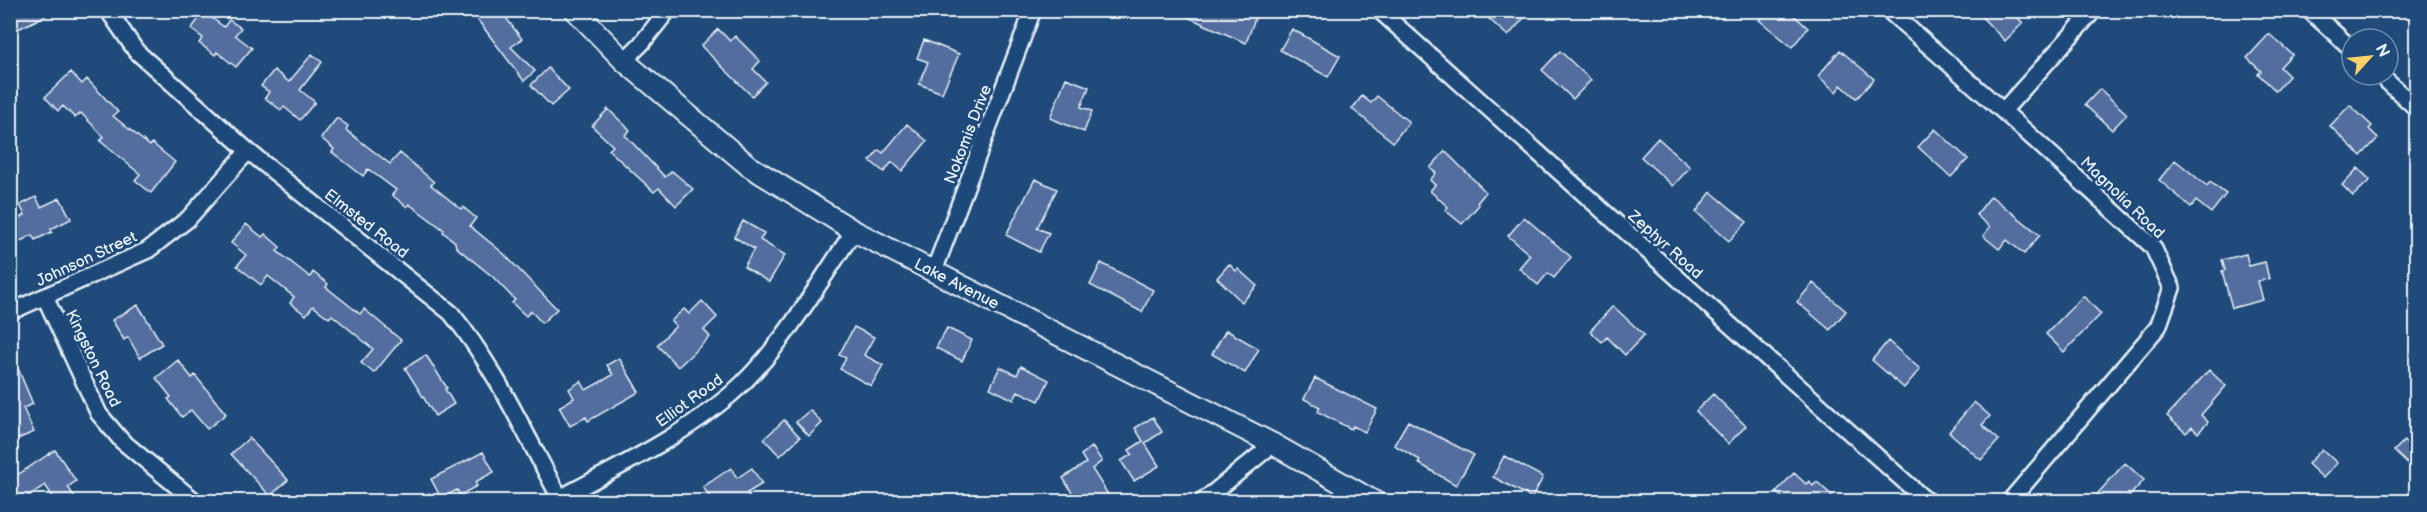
<svg xmlns="http://www.w3.org/2000/svg" width="2427" height="512" font-family="'Balsamiq Sans',sans-serif">
	<style>
		.building { fill: #526e9e; stroke: #e8f1f8; stroke-width: 1.5 }
		.lines { fill: none; stroke-linecap: round; stroke-linejoin: round }
		.minor-casing { stroke: #e8f1f8; stroke-width: 20 }
		.tertiary-casing { stroke: #e8f1f8; stroke-width: 24 }
		.minor { stroke: #1f4a7a; stroke-width: 15 }
		.tertiary { stroke: #1f4a7a; stroke-width: 20 }
		.labels { text-anchor: middle; stroke-width: 6; stroke-linejoin: round; paint-order: stroke }
		.street-label { font-size: 16px; fill: #e8f1f8; stroke: #1f4a7a }
	</style>
	<rect width="100%" height="100%" fill="#1f4a7a"/>
	<filter id="ink" filterUnits="userSpaceOnUse"><feTurbulence type="fractalNoise" baseFrequency=".0167" numOctaves="2"/><feDisplacementMap in="SourceGraphic" scale="12" xChannelSelector="R" yChannelSelector="G"/><feConvolveMatrix kernelMatrix="1 2 1 2 8 2 1 2 1" color-interpolation-filters="sRGB"/></filter>
	<g filter="url(#ink)">
		<!-- building -->
		<path class="building" d="M10 10H57L10 33Z
			M488 10H500L522 39 511 47 535 71 524 81 477 19Z
			M1172 10H1258L1246 43Z
			M1479 10H1531L1508 36Z
			M1767 10H1788L1808 28 1792 47 1759 20Z
			M1975 10H2010L2023 23 2005 41Z
			M204 12 224 27 229 20 241 28 235 35 252 48 236 67 217 52 215 55 199 43 203 38 191 29Z
			M718 29 730 41 735 36 760 61 753 69 766 82 752 96 701 46Z
			M1292 29 1340 56 1328 77 1280 50Z
			M2269 34 2292 54 2280 67 2289 76 2276 91 2258 74 2261 71 2247 58Z
			M924 40 959 54 942 93 919 84 928 62 917 58Z
			M1840 50 1874 79 1858 97 1856 98 1841 85 1836 92 1818 76Z
			M1560 51 1591 80 1573 99 1542 70Z
			M312 54 322 62 300 90 315 102 300 120 284 107 281 110 265 98 269 92 261 86 274 70 289 82Z
			M548 68 569 90 551 106 531 85Z
			M71 72 82 84 87 79 118 112 113 116 150 146 152 143 175 162 151 193 135 180 140 174 100 141 104 137 81 113 75 118 63 106 58 111 45 97Z
			M1066 78 1089 87 1081 107 1092 111 1084 132 1050 118Z
			M2100 89 2127 114 2112 130 2085 105Z
			M1362 96 1371 103 1377 96 1409 122 1393 142 1352 109Z
			M2350 105 2372 126 2369 129 2378 138 2361 156 2330 126Z
			M608 109 630 130 625 135 665 177 672 171 693 189 676 206 659 188 654 192 609 150 613 146 592 126Z
			M337 118 348 126 346 130 390 164 400 153 434 182 431 185 461 209 463 207 476 218 470 226 503 253 557 309 542 323 531 311 526 316 512 303 515 300 493 277 456 247 455 242 443 232 444 230 409 204 407 207 392 195 396 190 368 169 363 176 332 152 334 149 321 138Z
			M907 124 927 141 902 171 892 162 884 172 870 161 879 150 883 153Z
			M1935 129 1968 159 1951 177 1918 147Z
			M1658 138 1690 167 1673 186 1641 157Z
			M1445 151 1486 192 1477 203 1479 205 1462 224 1445 210 1448 207 1430 191 1435 185 1430 180 1436 173 1430 168Z
			M2175 160 2207 186 2210 182 2226 194 2211 213 2196 201 2191 207 2159 180Z
			M2358 168 2370 180 2353 196 2342 185Z
			M1035 179 1057 189 1037 228 1049 233 1039 252 1006 235Z
			M1711 192 1747 222 1729 241 1696 212Z
			M1991 196 2040 235 2024 254 2007 240 1999 249 1983 236 1990 227 1976 215Z
			M36 197 41 207 60 198 71 219 51 229 52 232 35 240 32 235 19 242 10 223 25 215 20 205Z
			M1524 217 1571 257 1554 278 1548 273 1538 285 1519 268 1530 255 1508 236Z
			M743 221 764 233 760 240 785 255 769 282 744 267 754 249 734 237Z
			M246 224 262 237 265 234 280 247 277 251 310 277 313 272 328 284 326 287 360 314 364 309 401 340 374 373 361 363 373 349 332 315 329 318 313 306 306 315 290 303 294 297 268 276 261 285 237 266 246 255 231 243Z
			M2246 254 2249 266 2265 262 2269 279 2258 281 2263 300 2232 308 2222 271 2225 270 2222 260Z
			M1101 263 1153 290 1142 312 1090 285Z
			M1229 264 1236 271 1238 269 1257 286 1242 302 1217 278Z
			M1813 283 1846 311 1830 330 1797 302Z
			M2083 296 2101 314 2064 352 2046 334Z
			M702 301 717 317 704 330 710 337 678 367 657 345 676 326 671 321 684 309 689 314Z
			M138 305 162 344 140 358 128 337 124 340 112 320Z
			M1613 306 1644 335 1625 355 1607 337 1602 342 1590 331Z
			M854 327 874 337 864 355 883 365 871 386 840 369 846 358 839 355Z
			M947 328 972 340 962 361 936 348Z
			M1226 330 1259 349 1245 373 1212 354Z
			M1888 341 1920 369 1904 388 1872 360Z
			M11 352 33 404 23 408 34 432 15 440 10 430Z
			M426 355 447 388 445 389 454 404 435 416 405 368Z
			M619 358 639 392 588 421 586 417 570 426 559 407 574 398 569 389 581 381 586 390 613 375 607 365Z
			M178 360 192 378 195 375 226 414 207 429 191 410 182 417 168 399 171 397 156 378Z
			M1021 366 1049 380 1039 401 1018 391 1014 400 990 388 1000 367 1017 375Z
			M2209 370 2226 386 2201 415 2208 422 2198 433 2192 427 2186 433 2167 416Z
			M1315 378 1377 409 1365 432 1353 426 1351 429 1318 412 1320 407 1304 399Z
			M1713 394 1746 426 1728 444 1696 411Z
			M1974 402 1990 416 1982 425 1999 440 1981 460 1949 432Z
			M810 410 822 423 809 436 796 422Z
			M1153 417 1162 432 1145 443 1159 466 1134 481 1121 461 1132 454 1129 450 1143 441 1135 428Z
			M784 420 800 437 780 456 764 439Z
			M1408 421 1474 455 1456 485 1418 463 1420 460 1394 445Z
			M2416 432V472L2394 451 2404 441 2406 443Z
			M249 438 288 480 270 496 231 454Z
			M1092 447 1102 461 1092 469 1112 501H1077L1063 478 1086 463 1081 455Z
			M2322 449 2337 463 2323 478 2308 464Z
			M55 450 76 481 68 487 77 501H56L45 485 20 501 10 488V480Z
			M483 452 494 472 475 482 477 486 460 495 457 490 441 498 431 479Z
			M1504 456 1543 477 1532 498 1493 477Z
			M2125 463 2144 480 2125 501H2091Z
			M731 468 737 478 752 468 762 484 747 493 752 501H712L703 487Z
			M1794 473 1806 484 1809 481 1813 486 1817 482 1838 501H1786L1776 492Z"/>
		<g class="lines">
			<defs>
				<path id="minor" d="M108 10 136 51 248 151 451 313C496 368 526 436 560 498
					M1379 10 1923 498 1930 502
					M1888 10 2003 111 2153 247 2172 288 2158 327 2009 502
					M2309 10 2352 49
					M624 61 641 44 668 10
					M2380 75 2416 108
					M2003 111 2094 10
					M934 271 1033 10
					M45 297 99 414 122 441 196 502
					M10 312 148 250 188 219 248 151
					M553 502C613 469 677 440 730 395 780 352 817 285 854 231
					M1202 502 1273 444"/>
				<path id="tertiary" d="M575 10 624 61 749 166 854 231 1273 444 1375 502"/>
			</defs>
			<!-- minor casing -->
			<use href="#minor" class="minor-casing"/>
			<!-- tertiary casing -->
			<use href="#tertiary" class="tertiary-casing"/>
			<!-- minor -->
			<use href="#minor" class="minor"/>
			<!-- tertiary -->
			<use href="#tertiary" class="tertiary"/>
		</g>
	</g>
	<g class="labels">
		<!-- street labels -->
		<g class="street-label">
			<text transform="translate(967 134) rotate(-69)" y="6">Nokomis Drive</text>
			<text transform="translate(2123 197) rotate(44)" y="6">Magnolia Road</text>
			<text transform="translate(367 223) rotate(38)" y="6">Elmsted Road</text>
			<text transform="translate(1666 244) rotate(42)" y="6">Zephyr Road</text>
			<text transform="translate(86 258) rotate(-25)" y="6">Johnson Street</text>
			<text transform="translate(957 283) rotate(27)" y="6">Lake Avenue</text>
			<text transform="translate(94 358) rotate(64)" y="6">Kingston Road</text>
			<text transform="translate(689 400) rotate(-36)" y="6">Elliot Road</text>
		</g>
	</g>
	<!-- margin -->
	<rect width="2427" height="512" fill="none" stroke="#1f4a7a" stroke-width="36"/>
	<rect x="18" y="18" width="2391" height="476" fill="none" stroke="#e8f1f8" stroke-width="2" filter="url(#ink)"/>
	<!-- north arrow -->
	<g transform="translate(2370 57) rotate(63)"><circle r="28" fill="#1f4a7a" stroke="#6f8dac" stroke-width="1.5"/>
	<path d="M0-4.5L10 22L0 15L-10 22Z" fill="#ffd166"/>
	<text y="-9" font-size="16" font-weight="bold" text-anchor="middle" fill="#e8f1f8">N</text>
	</g>
</svg>
